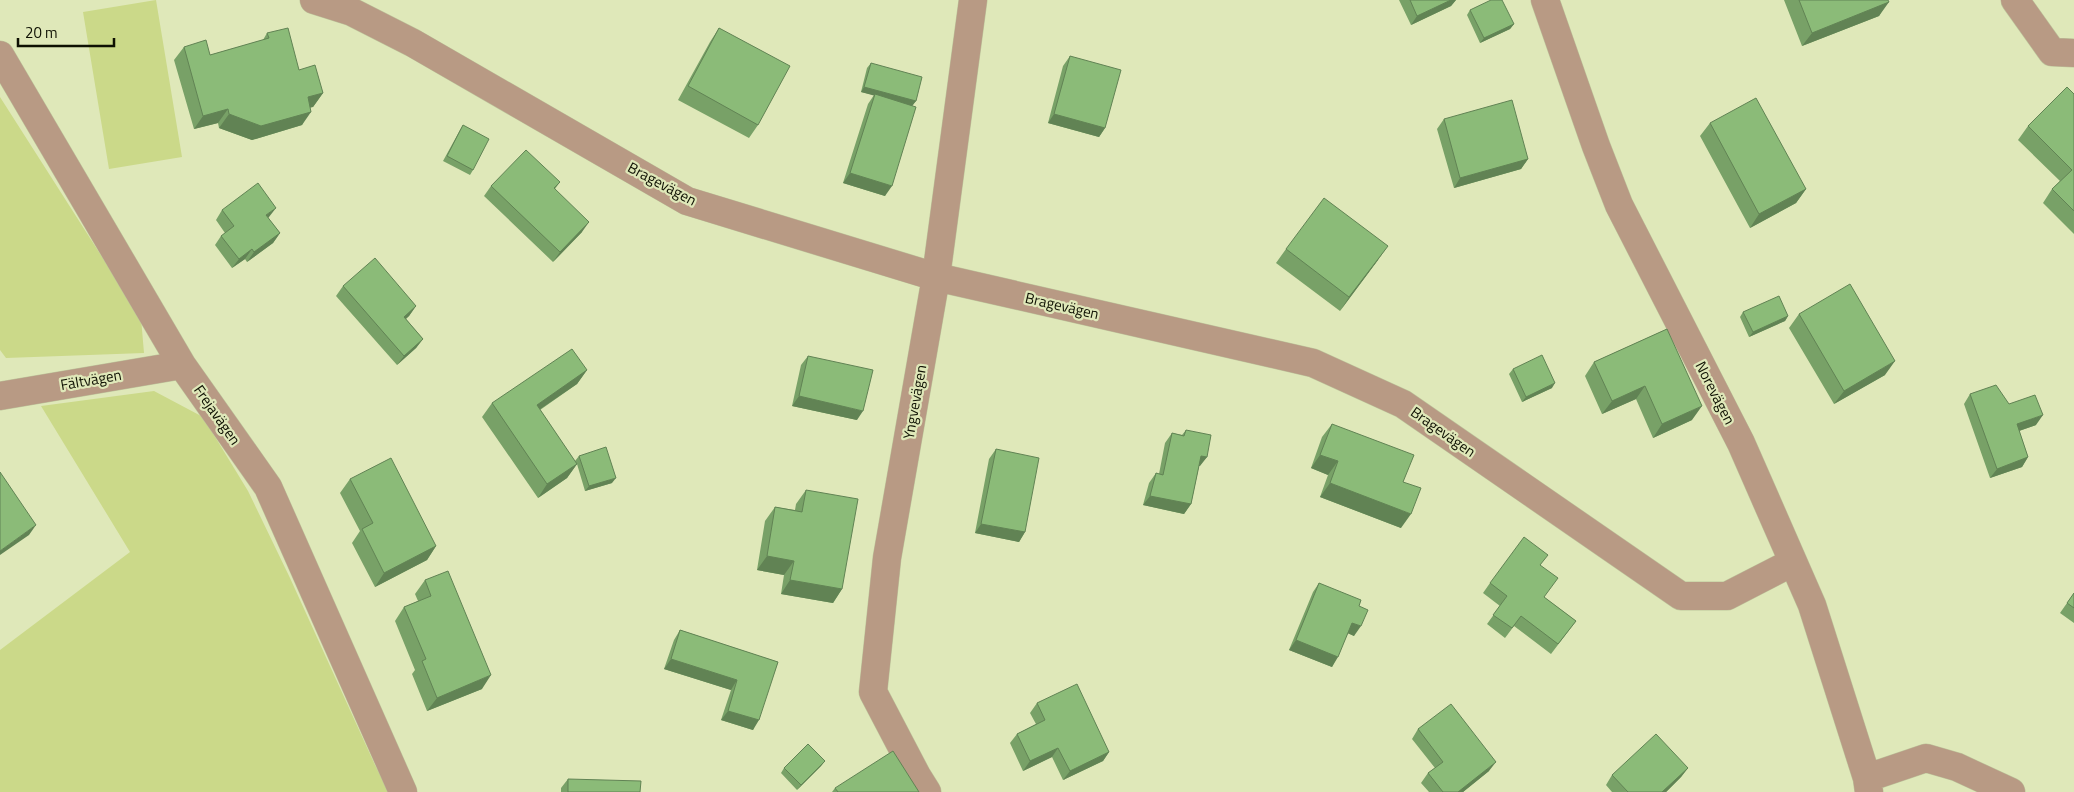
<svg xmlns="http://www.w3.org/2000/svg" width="2074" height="792" font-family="'Titillium Web',sans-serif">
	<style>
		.green { fill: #cbd989 }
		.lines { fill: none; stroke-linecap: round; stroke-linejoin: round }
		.minor-casing { stroke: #bec59c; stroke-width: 29 }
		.minor { stroke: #b89a84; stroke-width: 28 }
		.wall { fill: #78a167 }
		.shaded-wall { fill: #618354 }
		.building { fill: #8bbb78; stroke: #618354 }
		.labels { text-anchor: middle; stroke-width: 4.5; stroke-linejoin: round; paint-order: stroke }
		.street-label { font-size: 15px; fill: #0e1002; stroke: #dfe8b9 }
	</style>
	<rect width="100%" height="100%" fill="#dfe8b9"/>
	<!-- green -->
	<path class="green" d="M156 0 182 157 109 169 83 12Z
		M0 97 141 318 144 353 6 358 0 350Z
		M154 391 203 417 248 491 290 578 375 765 389 792H0V650L130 552 41 406Z"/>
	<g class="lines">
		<defs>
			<path id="minor" d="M314 0 352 12 413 43 687 201 936 277 1313 363 1403 404 1681 596H1727L1793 562
				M1545 0 1596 146 1619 205 1741 443 1812 605 1867 778 1869 792
				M2015 0 2052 52 2074 53
				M0 55 182 365 268 487 403 792
				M0 396 182 365
				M1867 778 1926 758 1957 767 2011 792
				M927 792 917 776 873 692 887 558 936 277 973 0"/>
		</defs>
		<!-- minor casing -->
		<use href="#minor" class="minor-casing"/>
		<!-- minor -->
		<use href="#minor" class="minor"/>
	</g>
	<!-- wall -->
	<path class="wall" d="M1399 0H1456L1451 6 1411 25Z
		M1784 0H1888L1879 16 1802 46Z
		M1470 10 1514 24 1510 29 1480 43 1467 15Z
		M719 28 758 125 749 138 678 100 710 42Z
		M267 33 299 70 323 93 313 107H310L302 125 252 140 219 128 218 123 194 129 174 60 184 47 210 55 263 40Z
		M1070 56 1105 128 1099 137 1048 123 1063 66Z
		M871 63 916 101 912 106 885 196 843 183 868 104 874 95 861 92 867 68Z
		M2074 94V234L2043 203 2052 189 2060 181 2018 140 2028 126Z
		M1444 119 1528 159 1521 169 1454 188 1437 129Z
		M1710 123 1806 189 1796 203 1750 228 1700 136Z
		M463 125 473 170 470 175 443 161 460 130Z
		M560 182 555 189 582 232 553 262 484 196 491 186Z
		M222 210 269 217 268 218 280 233 273 243 247 262 245 259 232 268 215 245 221 236 225 233 216 220Z
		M1286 249 1378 260 1340 311 1276 263Z
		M343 286 416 306 409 316 406 319 423 339 416 348 397 365 336 296Z
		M1743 312 1788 316 1785 321 1749 337 1740 317Z
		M1799 314 1885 375 1834 404 1789 328Z
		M1667 329 1692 420 1653 438 1636 399 1602 414 1585 376 1594 362Z
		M808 356 857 420 792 406 801 365Z
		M1513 369 1552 388 1522 402 1509 374Z
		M587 370 577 384 540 410 576 463 575 461 579 456 612 483 585 491 577 464 567 478 538 498 482 417 492 403Z
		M1970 394 2009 404 2036 425 2019 431 2028 457 2022 467 1990 478 1964 404Z
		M1332 424 1403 482 1401 528 1320 497 1328 475 1311 468 1322 437Z
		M1186 430 1207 457 1199 466 1191 504 1184 514 1143 505 1149 483 1156 473 1159 474 1165 443 1172 433 1182 435Z
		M996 449 1025 532 1019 542 975 533 989 459Z
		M350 479 436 546 427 560 375 587 352 543 360 531 340 493Z
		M806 490 842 589 833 603 781 594 784 575 757 570 765 521 775 507 795 510 796 504Z
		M1541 565 1544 597 1576 621 1551 654 1514 626 1505 638 1487 624 1500 606 1483 593 1490 583Z
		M425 580 482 689 427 711 412 674 415 670 395 621 404 607 418 601 415 594Z
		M1319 583 1359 606 1354 636 1348 633 1332 667 1289 650 1313 592Z
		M2074 593V623L2060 613Z
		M680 630 778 662 753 730 721 720 731 690 664 669 674 640Z
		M1037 703 1109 752 1103 761 1063 780 1052 757 1023 771 1010 743 1017 734 1036 724 1030 713Z
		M1418 729 1489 771 1463 792H1429L1421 783 1428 773 1435 768 1412 739Z
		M825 761 821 766 797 790 781 773 784 768Z
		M1688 768 1681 777 1666 792H1612L1606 785 1612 775Z
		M568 779 640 792H561V788Z
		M835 788 919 792H832Z"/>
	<!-- shaded-wall -->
	<path class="shaded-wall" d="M1451 0H1456L1451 6 1411 25 1417 16Z
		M1889 2 1879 16 1802 46 1812 33Z
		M1514 24 1510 29 1480 43 1484 38Z
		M864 87 916 101 912 106 861 92Z
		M323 93 313 107 298 111 308 97Z
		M228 109 218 123 194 129 203 116Z
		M311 112 302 125 252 140 219 128 229 114Z
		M1054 114 1105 128 1099 137 1048 123Z
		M1528 159 1521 169 1454 188 1460 178Z
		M850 173 892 186 885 196 843 183Z
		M1806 189 1796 203 1750 228 1759 214Z
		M276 208 269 217 259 224 266 215Z
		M589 222 582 232 553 262 560 252Z
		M280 233 273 243 247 262 254 252Z
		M1388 246 1378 260 1340 311 1349 297Z
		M252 249 245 259 232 268 239 259Z
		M416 306 409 316 397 326 404 317Z
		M1788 316 1785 321 1749 337 1753 332Z
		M423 339 416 348 397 365 404 356Z
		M1895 361 1885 375 1834 404 1844 391Z
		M587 370 577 384 527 418 537 405Z
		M1555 383 1552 388 1522 402 1526 397Z
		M1645 386 1636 399 1602 414 1612 401Z
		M799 396 863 411 857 420 792 406Z
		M1702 406 1692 420 1653 438 1662 424Z
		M2043 415 2036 425 2010 434 2017 424Z
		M1320 455 1338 461 1328 475 1311 468Z
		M1201 456 1207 457 1200 466H1195Z
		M2028 457 2022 467 1990 478 1997 469Z
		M577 464 567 478 538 498 547 484Z
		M616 478 612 483 585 491 589 486Z
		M1330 483 1411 514 1401 528 1320 497Z
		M1150 496 1191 504 1184 514 1143 505Z
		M981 524 1025 532 1019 542 975 533Z
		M36 525 29 535 0 555V551Z
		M436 546 427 560 375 587 384 573Z
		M767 556 794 561 784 575 757 570Z
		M790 580 842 589 833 603 781 594Z
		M1352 623 1361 626 1354 636 1345 632Z
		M1296 640 1338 657 1332 667 1289 650Z
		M671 659 737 680 731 690 664 669Z
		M491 675 482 689 427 711 437 698Z
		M728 711 759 720 753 730 721 720Z
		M1058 748 1052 757 1023 771 1030 761Z
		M1109 752 1103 761 1063 780 1070 771Z
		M825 761 821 766 797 790 801 785Z
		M1496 762 1489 771 1463 792H1458Z
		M1688 768 1681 777 1666 792H1662Z"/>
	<!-- building -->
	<path class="building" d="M1410 0H1451L1417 16Z
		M1491 0H1502L1514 24 1484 38 1470 10Z
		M1799 0H1888L1889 2 1812 33Z
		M288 28 299 70 315 65 323 93 308 97 311 112 261 126 229 114 228 109 203 116 184 47 206 40 210 55 269 38 267 33Z
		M719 28 790 66 758 125 688 86Z
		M1070 56 1121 70 1105 128 1054 114Z
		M871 63 922 77 916 101 864 87Z
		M2067 87 2074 94V211L2052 189 2072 170 2028 126Z
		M875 94 916 107 892 186 850 173Z
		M1756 98 1806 189 1759 214 1710 123Z
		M1512 100 1528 159 1460 178 1444 119Z
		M463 125 489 139 473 170 447 156Z
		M526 150 560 182 554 188 589 222 560 252 491 186Z
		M258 183 276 208 266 215 280 233 254 252 252 249 239 259 221 236 234 226 222 210Z
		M1324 198 1388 246 1349 297 1286 249Z
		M375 258 416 306 404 317 423 339 404 356 343 286Z
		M1850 284 1895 361 1844 391 1799 314Z
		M1779 296 1788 316 1753 332 1743 312Z
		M1667 329 1702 406 1662 424 1645 386 1612 401 1594 362Z
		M572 349 587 370 537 405 577 464 547 484 492 403Z
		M1542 355 1555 383 1526 397 1513 369Z
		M808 356 873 370 863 411 799 396Z
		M1996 385 2009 404 2035 395 2043 415 2017 424 2028 457 1997 469 1970 394Z
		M1332 424 1414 455 1403 482 1421 488 1411 514 1330 483 1338 461 1320 455Z
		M1186 430 1211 435 1207 457 1201 456 1191 504 1150 496 1156 473 1163 475 1172 433 1184 436Z
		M606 447 616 478 589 486 579 456Z
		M996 449 1039 458 1025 532 981 524Z
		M391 458 436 546 384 573 362 529 373 523 350 479Z
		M0 472 36 525 0 551Z
		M806 490 858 499 842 589 790 580 794 561 767 556 775 507 802 512Z
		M1524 537 1548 555 1540 565 1558 578 1544 597 1576 621 1558 644 1521 616 1512 628 1493 615 1507 596 1490 583Z
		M448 571 491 675 437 698 422 661 426 659 404 607 431 596 425 580Z
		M1319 583 1361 600 1359 606 1368 610 1361 626 1352 623 1338 657 1296 640Z
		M2074 593V608L2067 603Z
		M680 630 778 662 759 720 728 711 737 680 671 659Z
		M1077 684 1109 752 1070 771 1058 748 1030 761 1017 734 1045 720 1037 703Z
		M1451 704 1496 762 1458 792H1443L1428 773 1443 762 1418 729Z
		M1656 734 1688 768 1662 792H1628L1612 775Z
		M808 744 825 761 801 785 784 768Z
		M893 751 919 792H838L835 788Z
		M568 779 641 781 640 792H568Z"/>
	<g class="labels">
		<!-- street labels -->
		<g class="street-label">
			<text transform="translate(662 184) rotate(28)" y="5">Bragevägen</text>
			<text transform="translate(1062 306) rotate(13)" y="5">Bragevägen</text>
			<text transform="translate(91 380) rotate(-10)" y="5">Fältvägen</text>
			<text transform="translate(1715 393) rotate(63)" y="5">Norevägen</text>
			<text transform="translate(915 402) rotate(-80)" y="5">Yngvevägen</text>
			<text transform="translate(217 415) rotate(55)" y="5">Frejavägen</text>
			<text transform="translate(1443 432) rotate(35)" y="5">Bragevägen</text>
		</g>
	</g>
	<!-- scale -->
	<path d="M18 38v8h96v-8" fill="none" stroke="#0e1002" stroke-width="2.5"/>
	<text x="25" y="38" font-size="15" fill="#0e1002" stroke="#dfe8b9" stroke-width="4" paint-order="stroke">20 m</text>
</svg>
